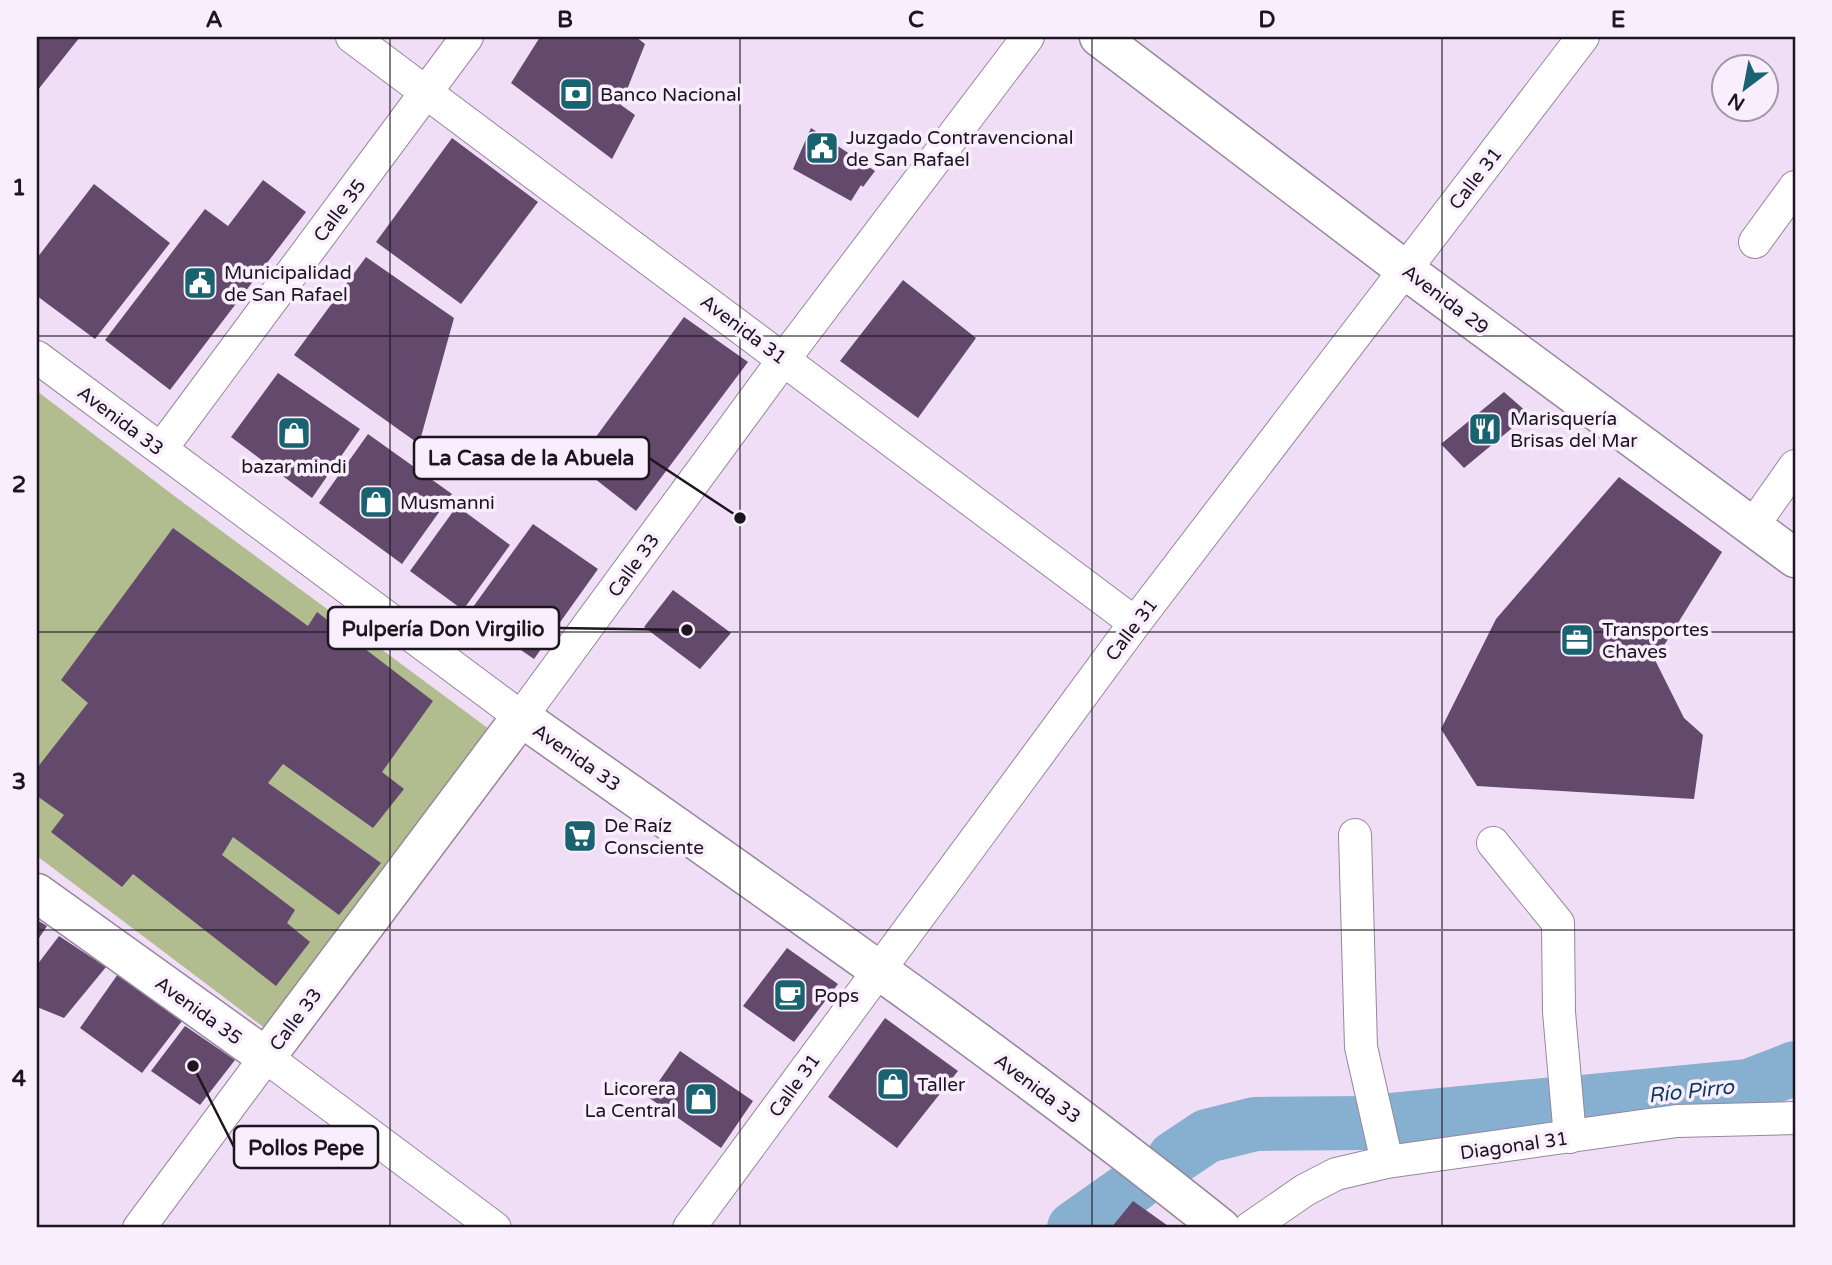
<svg xmlns="http://www.w3.org/2000/svg" width="1832" height="1265" font-family="'Varela Round',sans-serif">
	<style>
		.green { fill: #b1bd8f }
		.lines { fill: none; stroke-linecap: round; stroke-linejoin: round }
		.river { stroke: #87afd0; stroke-width: 54 }
		.building { fill: #63496c }
		.minor-casing { stroke: #97879d; stroke-width: 34 }
		.major-casing { stroke: #97879d; stroke-width: 41 }
		.minor { stroke: #fff; stroke-width: 32 }
		.major { stroke: #fff; stroke-width: 38 }
		.grid { fill: none; stroke: #1c161e; stroke-width: 2; stroke-opacity: 0.55 }
		.labels { text-anchor: middle; stroke-width: 7; stroke-linejoin: round; paint-order: stroke }
		.poi-label { font-size: 19px; fill: #1c161e; stroke: #f9eefd; text-anchor: start }
		.street-label { font-size: 19px; fill: #1c161e; stroke: #f9eefd }
		.water-label { font-size: 21px; font-style: italic; fill: #093a5b; stroke: #f9eefd }
		.leader { fill: none; stroke: #1c161e; stroke-width: 2.5 }
		.callout-dot { fill: #1c161e; stroke: #f9eefd; stroke-width: 2.5 }
		.callout { fill: #f9eefd; stroke: #1c161e; stroke-width: 2.5 }
		.callout-label { font-size: 21px; text-anchor: middle; font-weight: bold; fill: #1c161e }
		.neatline { fill: none; stroke: #1c161e; stroke-width: 2.5 }
		.grid-label { font-size: 23px; text-anchor: middle; font-weight: bold; fill: #1c161e }
	</style>
	<rect width="100%" height="100%" fill="#f0def6"/>
	<!-- green -->
	<path class="green" d="M37 391 173 495 489 729 266 1029 37 856Z"/>
	<g class="lines">
		<!-- river -->
		<path class="river" d="M1583 1102 1749 1086 1795 1068
			M1389 1120 1554 1104
			M1174 1158 1207 1136 1255 1124 1365 1123
			M1074 1228 1135 1185"/>
	</g>
	<!-- building -->
	<path class="building" d="M37 37H80L37 91Z
		M540 37H636L645 44 621 105 635 115 612 159 511 83Z
		M811 128 875 171 863 187 861 185 851 201 793 169Z
		M452 138 538 202 461 304 376 242Z
		M263 180 306 212 170 390 105 340 205 209 228 226Z
		M94 184 170 243 95 339 37 296V258Z
		M366 257 454 318 419 444 294 355Z
		M903 280 976 338 918 418 840 361Z
		M684 317 748 362 636 511 576 464Z
		M278 373 360 429 312 498 231 437Z
		M1504 392 1529 414 1464 468 1441 444Z
		M368 434 452 494 402 564 319 503Z
		M1619 477 1722 552 1655 660 1684 718 1703 735 1694 799 1477 786 1441 729 1496 619Z
		M457 506 510 545 463 610 410 571Z
		M533 524 598 569 534 659 468 614Z
		M173 528 308 626 317 612 433 701 382 772 404 789 373 828 283 764 268 783 381 863 339 915 233 837 222 855 295 910 287 923 310 942 276 986 133 874 122 887 51 832 64 815 37 796V768L88 703 61 680Z
		M673 590 731 633 700 669 644 627Z
		M37 920 47 926 37 941Z
		M59 936 106 967 64 1018 37 1007V965Z
		M787 948 838 984 794 1042 743 1006Z
		M118 974 182 1021 142 1073 80 1028Z
		M885 1018 958 1071 897 1148 828 1097Z
		M185 1026 235 1060 200 1105 151 1071Z
		M680 1051 753 1101 721 1148 648 1097Z
		M1133 1201 1171 1228H1111Z"/>
	<g class="lines">
		<defs>
			<path id="minor" d="M352 37 1135 623
				M1755 242 1795 187
				M37 357 521 717 784 359 1028 37
				M161 449 467 37
				M1752 527 1795 466
				M1355 835 1361 1047 1387 1162
				M1493 843 1558 923 1559 1012 1570 1137
				M139 1228 266 1057 495 1228
				M689 1228 1135 623 1583 37
				M1250 1228 1305 1190 1336 1174 1387 1162 1677 1121 1795 1118"/>
			<path id="major" d="M1099 37 1404 269 1795 558
				M37 893 266 1057 521 717C757 884 995 1047 1221 1228"/>
		</defs>
		<!-- minor casing -->
		<use href="#minor" class="minor-casing"/>
		<!-- major casing -->
		<use href="#major" class="major-casing"/>
		<!-- minor -->
		<use href="#minor" class="minor"/>
		<!-- major -->
		<use href="#major" class="major"/>
	</g>
	<!-- grid -->
	<path class="grid" d="M390 37V1228M740 37V1228M1092 37V1228M1442 37V1228M37 336H1795M37 632H1795M37 930H1795"/>
	<!-- icons -->
	<defs>
		<symbol id="bank-square" viewBox="-11 -11 22 22"><rect x="-9" y="-9" width="18" height="18" rx="4" fill="#196370" stroke="#f9eefd"/><path d="M-6-4H6V4H-6ZM0-2.3a2.3 2.3 0 1 0 0 4.6a2.3 2.3 0 1 0 0-4.6Z" fill="#fff"/></symbol>
		<symbol id="civic-square" viewBox="-11 -11 22 22"><rect x="-9" y="-9" width="18" height="18" rx="4" fill="#196370" stroke="#f9eefd"/><path d="M-.6-6.5H3V-4.5H.6V-3L4-1V1h2V6H-6V1h2V-1L-.6-3ZM-1.2 2.5V6h2.4V2.5Z" fill="#fff"/></symbol>
		<symbol id="restaurant-square" viewBox="-11 -11 22 22"><rect x="-9" y="-9" width="18" height="18" rx="4" fill="#196370" stroke="#f9eefd"/><path d="M-5-6h1v4h1v-4h1v4h1v-4h1v5L-1.5 .5V6h-2V.5L-5-1ZM5-6V6H3V1.5H1.5Q1.5-4 5-6Z" fill="#fff"/></symbol>
		<symbol id="shop-square" viewBox="-11 -11 22 22"><rect x="-9" y="-9" width="18" height="18" rx="4" fill="#196370" stroke="#f9eefd"/><path d="M-5-2.5h2.3a2.7 3.5 0 0 1 5.4 0H5L5.5 6h-11ZM-1.5-2.5h3a1.5 2.3 0 0 0-3 0Z" fill="#fff"/></symbol>
		<symbol id="office-square" viewBox="-11 -11 22 22"><rect x="-9" y="-9" width="18" height="18" rx="4" fill="#196370" stroke="#f9eefd"/><path d="M-6-3h4V-5.5h4V-3h4V5H-6ZM-1-4.5V-3h2v-1.5ZM-6 0V1H6V0Z" fill="#fff"/></symbol>
		<symbol id="supermarket-square" viewBox="-11 -11 22 22"><rect x="-9" y="-9" width="18" height="18" rx="4" fill="#196370" stroke="#f9eefd"/><path d="M-6-5.5h2.5l.6 2H6L4.5 2H-2.5L-4.4-4H-6ZM-1.5 3.2a1.3 1.3 0 1 0 .1 0ZM3 3.2a1.3 1.3 0 1 0 .1 0Z" fill="#fff"/></symbol>
		<symbol id="cafe-square" viewBox="-11 -11 22 22"><rect x="-9" y="-9" width="18" height="18" rx="4" fill="#196370" stroke="#f9eefd"/><path d="M-5.5-4.5H6V0H3Q3 3.5 0 3.5H-2.5Q-5.5 3.5-5.5 0ZM3-3.2v2h1.7v-2ZM-6 4.5H4V6H-6Z" fill="#fff"/></symbol>
	</defs>
	<g fill-rule="evenodd">
		<use href="#bank-square" x="557" y="75" width="38" height="38"/>
		<use href="#civic-square" x="803" y="129" width="38" height="38"/>
		<use href="#civic-square" x="181" y="264" width="38" height="38"/>
		<use href="#restaurant-square" x="1466" y="410" width="38" height="38"/>
		<use href="#shop-square" x="275" y="414" width="38" height="38"/>
		<use href="#shop-square" x="357" y="483" width="38" height="38"/>
		<use href="#office-square" x="1558" y="621" width="38" height="38"/>
		<use href="#supermarket-square" x="561" y="817" width="38" height="38"/>
		<use href="#cafe-square" x="771" y="976" width="38" height="38"/>
		<use href="#shop-square" x="874" y="1065" width="38" height="38"/>
		<use href="#shop-square" x="682" y="1080" width="38" height="38"/>
	</g>
	<g class="labels">
		<!-- poi labels -->
		<g class="poi-label">
			<text x="600" y="101">Banco Nacional</text>
			<text x="846" y="144">Juzgado Contravencional<tspan x="846" dy="22">de San Rafael</tspan></text>
			<text x="224" y="279">Municipalidad<tspan x="224" dy="22">de San Rafael</tspan></text>
			<text x="1510" y="425">Marisquería<tspan x="1510" dy="22">Brisas del Mar</tspan></text>
			<text x="294" y="473" text-anchor="middle">bazar mindi</text>
			<text x="400" y="509">Musmanni</text>
			<text x="1602" y="636">Transportes<tspan x="1602" dy="22">Chaves</tspan></text>
			<text x="604" y="832">De Raíz<tspan x="604" dy="22">Consciente</tspan></text>
			<text x="814" y="1002">Pops</text>
			<text x="917" y="1091">Taller</text>
			<text x="676" y="1095" text-anchor="end">Licorera<tspan x="676" dy="22">La Central</tspan></text>
		</g>
		<!-- street labels -->
		<g class="street-label">
			<text transform="translate(1475 178) rotate(-52)" y="7">Calle 31</text>
			<text transform="translate(339 210) rotate(-53)" y="7">Calle 35</text>
			<text transform="translate(1446 299) rotate(37)" y="7">Avenida 29</text>
			<text transform="translate(744 329) rotate(37)" y="7">Avenida 31</text>
			<text transform="translate(121 420) rotate(37)" y="7">Avenida 33</text>
			<text transform="translate(633 565) rotate(-54)" y="7">Calle 33</text>
			<text transform="translate(1131 629) rotate(-53)" y="7">Calle 31</text>
			<text transform="translate(577 757) rotate(35)" y="7">Avenida 33</text>
			<text transform="translate(199 1010) rotate(36)" y="7">Avenida 35</text>
			<text transform="translate(295 1019) rotate(-53)" y="7">Calle 33</text>
			<text transform="translate(794 1085) rotate(-54)" y="7">Calle 31</text>
			<text transform="translate(1038 1088) rotate(37)" y="7">Avenida 33</text>
			<text transform="translate(1514 1145) rotate(-8)" y="7">Diagonal 31</text>
		</g>
		<!-- water labels -->
		<g class="water-label">
			<text transform="translate(1691 1091) rotate(-6)" y="7">Río Pirro</text>
		</g>
	</g>
	<!-- callouts -->
	<path class="leader" d="M740 518L649 458M687 630L559 628M193 1066L234 1147"/>
	<g class="callout-dot">
		<circle cx="740" cy="518" r="7"/>
		<circle cx="687" cy="630" r="7"/>
		<circle cx="193" cy="1066" r="7"/>
	</g>
	<g class="callout">
		<rect x="414" y="437" width="235" height="42" rx="7"/>
		<rect x="328" y="607" width="231" height="42" rx="7"/>
		<rect x="234" y="1126" width="144" height="42" rx="7"/>
	</g>
	<g class="callout-label">
		<text x="531" y="465">La Casa de la Abuela</text>
		<text x="443" y="636">Pulpería Don Virgilio</text>
		<text x="306" y="1155">Pollos Pepe</text>
	</g>
	<!-- border -->
	<rect width="1832" height="1265" fill="none" stroke="#f9eefd" stroke-width="77"/>
	<!-- north arrow -->
	<g transform="translate(1745 88) rotate(212)"><circle r="33" fill="#f9eefd" stroke="#a198a4" stroke-width="2"/>
	<path d="M0-5L12 26L0 18L-12 26Z" fill="#196370"/>
	<text y="-10" font-size="19" font-weight="bold" text-anchor="middle" fill="#1c161e">N</text>
	</g>
	<rect x="38" y="38" width="1756" height="1188" class="neatline"/>
	<g class="grid-label">
		<text x="214" y="27">A</text>
		<text x="565" y="27">B</text>
		<text x="916" y="27">C</text>
		<text x="1267" y="27">D</text>
		<text x="1618" y="27">E</text>
		<text x="19" y="195">1</text>
		<text x="19" y="492">2</text>
		<text x="19" y="789">3</text>
		<text x="19" y="1086">4</text>
	</g>
</svg>
